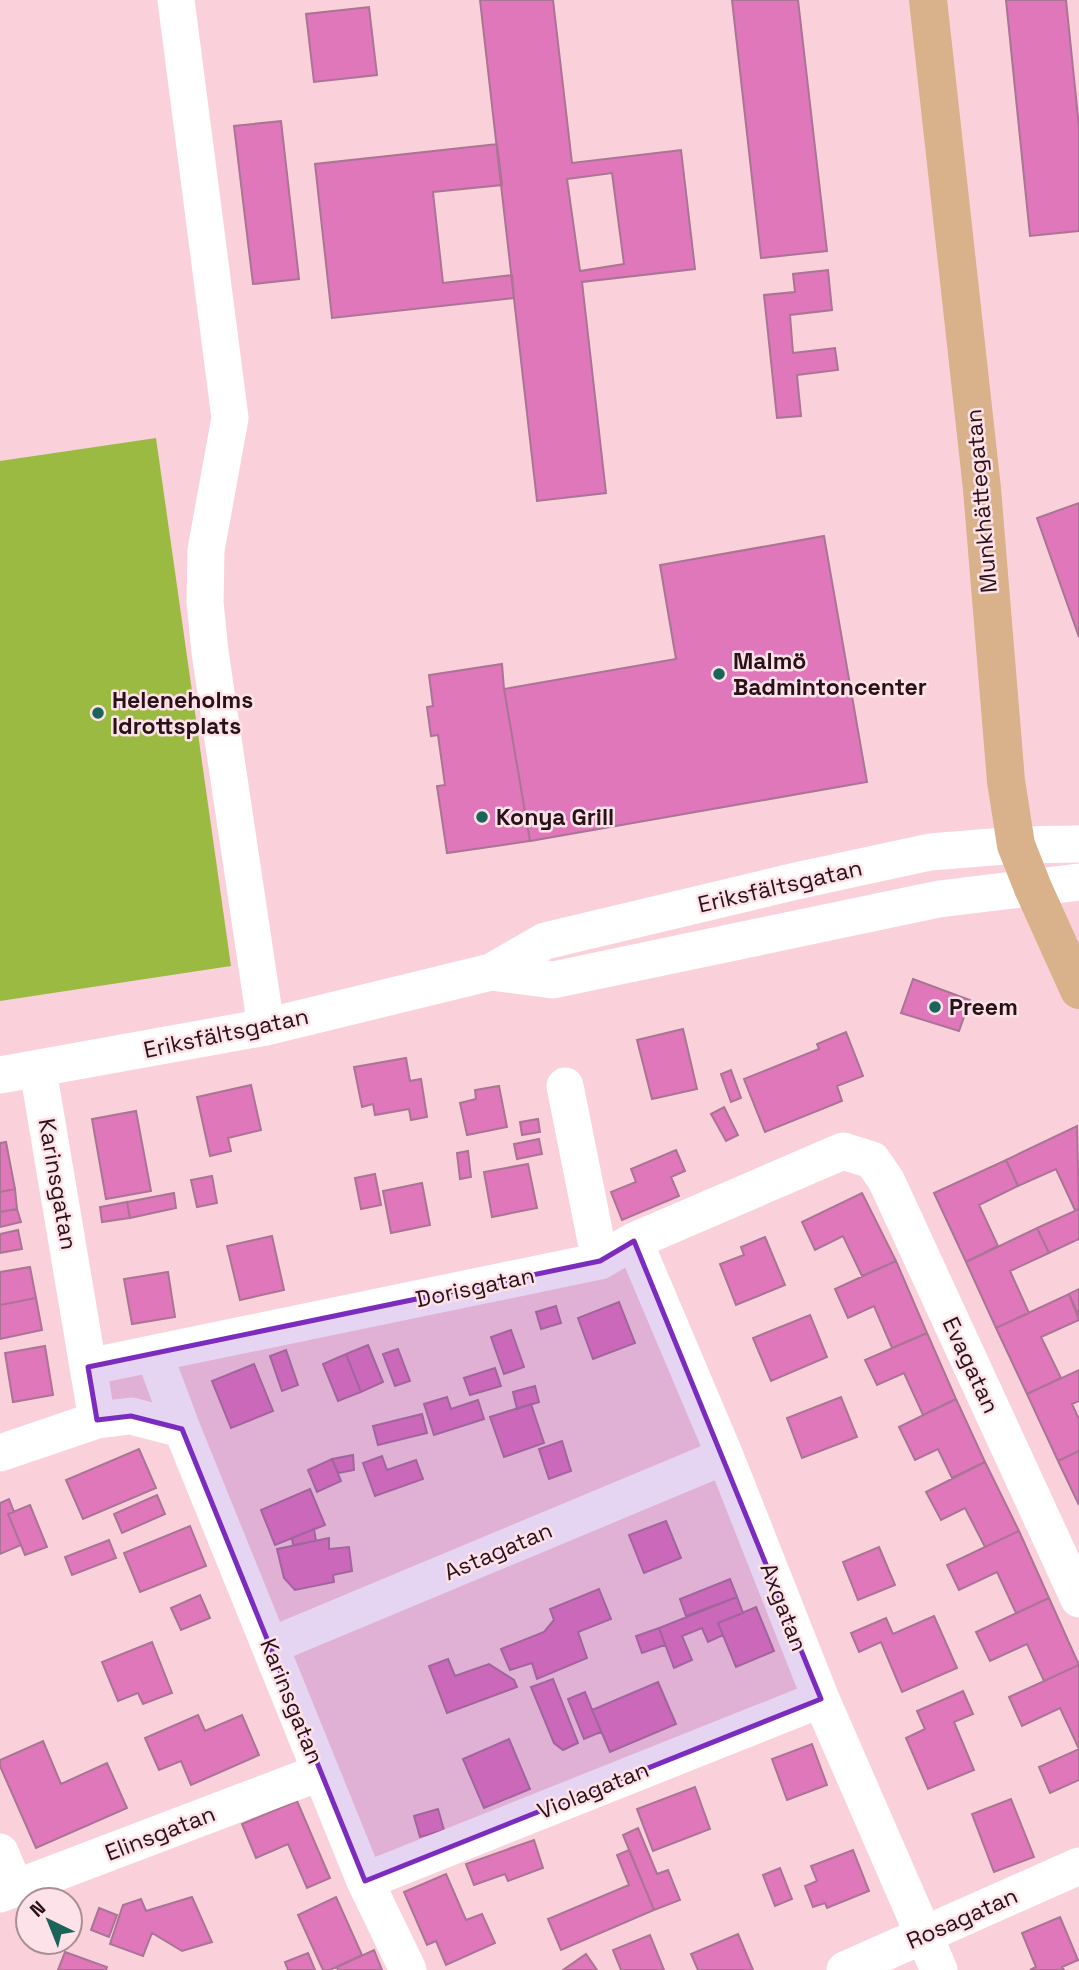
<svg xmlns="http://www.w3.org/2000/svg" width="1079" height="1970" font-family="'Space Grotesk',sans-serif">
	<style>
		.park { fill: #9bba42 }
		.building { fill: #df77ba; stroke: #aa7495; stroke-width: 2; fill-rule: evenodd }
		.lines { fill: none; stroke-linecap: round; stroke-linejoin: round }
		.minor { stroke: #fff; stroke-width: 37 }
		.major { stroke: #d9b18a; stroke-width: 38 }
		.marked { fill: #7b2cbf; fill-opacity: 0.2; stroke: #7b2cbf; stroke-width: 5; stroke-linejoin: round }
		.poi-dot { fill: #1a645a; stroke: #fee2e9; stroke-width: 2.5 }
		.labels { text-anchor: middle; stroke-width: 5; stroke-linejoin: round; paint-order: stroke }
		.street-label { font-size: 23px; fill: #291118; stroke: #fee2e9 }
		.poi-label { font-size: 23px; font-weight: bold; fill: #291118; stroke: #fee2e9; text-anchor: start }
	</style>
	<rect width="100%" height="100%" fill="#fad1db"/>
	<!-- park -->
	<path class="park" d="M156 438 231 966 0 1001V461Z"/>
	<!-- building -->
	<path class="building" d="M480 0H553L572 163 681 150 695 269 582 282 606 493 537 501ZM612 173 624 264 580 271 567 179Z
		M732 0H798L827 251 761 258Z
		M1006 0H1066L1079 127V231L1030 236Z
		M369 7 377 75 314 82 306 14Z
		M281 121 299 279 253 284 234 126Z
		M497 144 502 185 433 192 443 283 512 275 514 298 332 318 315 164Z
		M828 270 832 310 790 315 793 353 835 348 838 370 797 375 801 416 777 418 764 295 795 292 793 274Z
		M1079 503V637L1037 518Z
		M824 536 867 782 530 841 504 689 676 659 660 565Z
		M502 664 504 689 530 841 447 853 437 786 445 785 438 735 431 736 427 707 433 706 429 675Z
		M913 979 970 1000 959 1031 901 1013Z
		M683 1029 697 1089 652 1099 637 1040Z
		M846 1032 863 1076 837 1086 842 1101 765 1132 744 1079 819 1049 817 1044Z
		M406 1058 410 1081 421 1079 427 1117 411 1120 409 1109 375 1115 373 1104 362 1107 354 1067Z
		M731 1070 741 1098 731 1102 721 1074Z
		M251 1085 261 1130 228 1138 231 1151 210 1156 197 1097Z
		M499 1086 507 1127 467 1135 460 1103 476 1099 475 1090Z
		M724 1107 738 1135 726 1141 711 1114Z
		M136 1111 151 1191 106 1199 92 1119Z
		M538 1119 540 1132 522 1135 520 1122Z
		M1077 1126 1079 1209 1075 1210 1056 1169 1018 1186 1006 1160Z
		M539 1139 542 1154 517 1159 514 1144Z
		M6 1142 15 1189 0 1192V1143Z
		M676 1150 685 1171 671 1177 679 1196 622 1220 611 1192 636 1182 631 1169Z
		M468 1151 471 1177 460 1179 457 1153Z
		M1006 1160 1018 1186 979 1205 998 1246 966 1262 934 1193Z
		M528 1164 537 1208 492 1217 484 1172Z
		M375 1174 381 1205 361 1209 355 1178Z
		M212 1176 217 1203 197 1207 191 1180Z
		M422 1183 430 1225 391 1233 383 1191Z
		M15 1189 17 1209 0 1212V1192Z
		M174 1193 176 1208 130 1218 127 1202Z
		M862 1193 896 1261 862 1276 843 1236 815 1250 802 1222Z
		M127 1202 130 1218 102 1222 100 1207Z
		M17 1209 21 1222 0 1227V1212Z
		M1079 1209V1239L1049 1253 1037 1228Z
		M1037 1228 1049 1253 1010 1271 1029 1313 996 1328 966 1262Z
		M18 1230 22 1249 0 1253V1234Z
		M272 1236 284 1290 240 1300 227 1246Z
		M765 1237 785 1285 736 1305 720 1264 744 1255 741 1247Z
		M896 1261 927 1333 892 1348 874 1306 848 1318 835 1289Z
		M30 1267 36 1298 0 1305V1272Z
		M168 1272 175 1317 132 1324 124 1279Z
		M1079 1289V1316L1069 1294Z
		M1069 1294 1079 1320 1041 1337 1061 1378 1027 1394 996 1328Z
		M36 1298 42 1330 0 1339V1305Z
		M619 1302 635 1343 593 1359 578 1318Z
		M556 1306 561 1323 541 1329 536 1312Z
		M810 1315 827 1357 771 1381 753 1338Z
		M511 1330 524 1367 504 1374 491 1337Z
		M927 1333 956 1399 923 1415 904 1373 877 1385 865 1360Z
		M368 1345 383 1382 361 1392 346 1354Z
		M45 1346 53 1395 13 1402 5 1353Z
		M398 1349 410 1381 395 1386 383 1354Z
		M286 1350 298 1385 282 1391 270 1356Z
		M346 1354 361 1392 338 1401 323 1364Z
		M254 1364 273 1411 231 1428 212 1381Z
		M495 1368 501 1386 470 1395 464 1378Z
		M1079 1370V1401L1072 1404 1079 1419V1451L1058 1461 1027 1394Z
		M535 1386 539 1402 517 1409 513 1392Z
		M447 1397 451 1409 478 1400 484 1419 434 1435 424 1404Z
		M841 1397 857 1437 802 1458 787 1418Z
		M956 1399 985 1462 952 1478 938 1449 915 1460 899 1427Z
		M531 1404 544 1443 504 1457 490 1417Z
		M422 1414 427 1433 378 1445 373 1426Z
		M562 1441 571 1471 549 1479 539 1449Z
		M139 1449 156 1488 83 1519 66 1480Z
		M1079 1451V1505L1058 1461Z
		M353 1455 354 1470 338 1473 332 1459Z
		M382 1456 387 1470 416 1460 423 1479 375 1496 363 1463Z
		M332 1459 341 1481 317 1492 308 1470Z
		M985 1462 1019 1531 985 1547 965 1508 941 1520 926 1492Z
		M310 1489 325 1525 275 1545 261 1510Z
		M157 1495 165 1514 122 1533 114 1514Z
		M9 1499 14 1512 8 1514 21 1545 0 1554V1503Z
		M30 1505 47 1547 25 1555 8 1514Z
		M666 1521 681 1558 644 1573 629 1535Z
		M190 1526 206 1566 140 1592 124 1553Z
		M314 1529 316 1541 293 1545 292 1538Z
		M1019 1531 1049 1598 1016 1613 997 1572 959 1590 947 1565Z
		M329 1538V1549L349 1547 352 1571 333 1575 334 1582 295 1590 284 1578 277 1549Z
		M109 1540 116 1558 72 1575 65 1557Z
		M879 1547 895 1585 858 1600 843 1562Z
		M730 1579 737 1597 686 1616 680 1599Z
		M599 1589 611 1619 578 1632 587 1658 537 1679 532 1663 510 1670 501 1649 544 1632 554 1620 550 1609Z
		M200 1595 210 1618 181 1630 171 1608Z
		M737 1597 743 1613 718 1623 723 1635 708 1642 702 1628 682 1636 692 1660 674 1668 659 1628Z
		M1049 1598 1079 1665 1044 1681 1027 1644 990 1661 976 1632Z
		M756 1607 774 1651 736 1667 718 1623Z
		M934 1616 957 1668 902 1692 881 1642 859 1652 851 1633 886 1618 893 1634Z
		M659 1628 665 1645 642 1653 636 1636Z
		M152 1642 172 1693 143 1704 138 1693 118 1701 102 1662Z
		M448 1659 455 1676 489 1664 514 1680 517 1687 447 1713 429 1666Z
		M1079 1665V1749L1060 1708 1022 1726 1009 1697Z
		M553 1679 578 1743 563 1750 554 1743 531 1687Z
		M658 1682 676 1724 610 1752 592 1710Z
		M963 1691 973 1714 954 1722 974 1770 928 1789 906 1738 925 1729 917 1711Z
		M585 1692 601 1732 584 1739 568 1699Z
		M198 1715 205 1731 242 1715 259 1755 191 1785 181 1761 159 1770 145 1738Z
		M509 1739 530 1789 484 1808 463 1759Z
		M43 1741 61 1784 107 1763 127 1808 36 1848 0 1766V1760Z
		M812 1744 827 1785 787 1800 772 1759Z
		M1079 1749V1780L1050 1793 1039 1767Z
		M695 1787 710 1829 653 1851 637 1809Z
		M1011 1799 1034 1857 994 1872 972 1814Z
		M297 1801 330 1878 307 1888 288 1844 256 1858 242 1824Z
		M438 1809 444 1830 420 1837 414 1816Z
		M638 1828 657 1874 668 1870 680 1900 654 1910 623 1835Z
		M534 1840 543 1868 508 1881 505 1874 474 1885 466 1864Z
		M629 1850 654 1910 561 1950 548 1919 629 1885 617 1855Z
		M853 1850 869 1891 827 1908 825 1903 813 1907 805 1886 817 1881 811 1866Z
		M780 1868 792 1899 775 1906 763 1875Z
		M446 1874 466 1920 482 1914 495 1943 446 1965 436 1941 427 1945 404 1892Z
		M192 1897 212 1942 182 1951 152 1933 143 1956 110 1944 123 1905 141 1899 146 1911Z
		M336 1897 362 1955 330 1970H323L298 1915Z
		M99 1908 117 1915 109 1937 91 1930Z
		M1060 1917 1078 1960 1062 1967 1064 1970H1030L1036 1967 1022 1933Z
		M738 1934 753 1970H698L691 1954Z
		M650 1935 664 1970H621L613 1950Z
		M374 1950 382 1970H338L337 1967Z
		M65 1952 107 1967 106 1970H58Z
		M308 1953 315 1970H288L285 1962Z
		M586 1954 597 1970H563Z"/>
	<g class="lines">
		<!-- minor -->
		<path class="minor" d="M176 0 230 418 206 550 205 602 210 652 266 1027
			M491 972 553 980 939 899 1079 882
			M38 1070 97 1420
			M0 1075 266 1027 491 972 545 941 796 881 930 852 1016 845 1079 844
			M565 1086 600 1261
			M634 1241 725 1456 821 1699 939 1970
			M154 1354 182 1429
			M88 1367 600 1261 634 1241 843 1151 872 1160 886 1180 1079 1599
			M0 1453 97 1420 131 1416 182 1429 365 1881 408 1970
			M270 1646 725 1456
			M0 1852 15 1888
			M365 1881 821 1699
			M0 1894 321 1772
			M845 1970 1079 1866"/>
		<!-- major -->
		<path class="major" d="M928 0 982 489 1006 781 1016 845 1033 888 1079 990"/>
	</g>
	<!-- marked area -->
	<path class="marked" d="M634 1241 821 1699 365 1881 182 1429 131 1416 97 1420 88 1367 600 1261Z"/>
	<!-- markers -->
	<g class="poi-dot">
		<circle cx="719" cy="674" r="7"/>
		<circle cx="98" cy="713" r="7"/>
		<circle cx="482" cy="817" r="7"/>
		<circle cx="935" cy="1007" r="7"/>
	</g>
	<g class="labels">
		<!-- street labels -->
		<g class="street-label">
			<text transform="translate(981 501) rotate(-95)" y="8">Munkhättegatan</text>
			<text transform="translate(780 886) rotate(-13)" y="8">Eriksfältsgatan</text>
			<text transform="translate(226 1033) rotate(-12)" y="8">Eriksfältsgatan</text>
			<text transform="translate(58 1184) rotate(80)" y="8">Karinsgatan</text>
			<text transform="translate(475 1287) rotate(-12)" y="8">Dorisgatan</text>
			<text transform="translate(971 1365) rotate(65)" y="8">Evagatan</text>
			<text transform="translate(498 1551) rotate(-23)" y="8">Astagatan</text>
			<text transform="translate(784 1607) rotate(69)" y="8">Axgatan</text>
			<text transform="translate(292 1701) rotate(68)" y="8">Karinsgatan</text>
			<text transform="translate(593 1790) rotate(-22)" y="8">Violagatan</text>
			<text transform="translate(160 1833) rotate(-21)" y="8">Elinsgatan</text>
			<text transform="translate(962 1918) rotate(-24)" y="8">Rosagatan</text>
		</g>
		<!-- poi labels -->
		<g class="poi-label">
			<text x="733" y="669">Malmö<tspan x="733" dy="26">Badmintoncenter</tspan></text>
			<text x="112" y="708">Heleneholms<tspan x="112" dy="26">Idrottsplats</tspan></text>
			<text x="496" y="825">Konya Grill</text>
			<text x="949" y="1015">Preem</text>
		</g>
	</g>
	<!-- north arrow -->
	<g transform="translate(49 1921) rotate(317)"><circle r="33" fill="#fee2e9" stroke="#a98e95" stroke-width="2"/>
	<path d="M0-5L12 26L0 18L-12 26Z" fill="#1a645a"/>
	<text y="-10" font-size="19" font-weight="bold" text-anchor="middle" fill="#291118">N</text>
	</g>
</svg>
